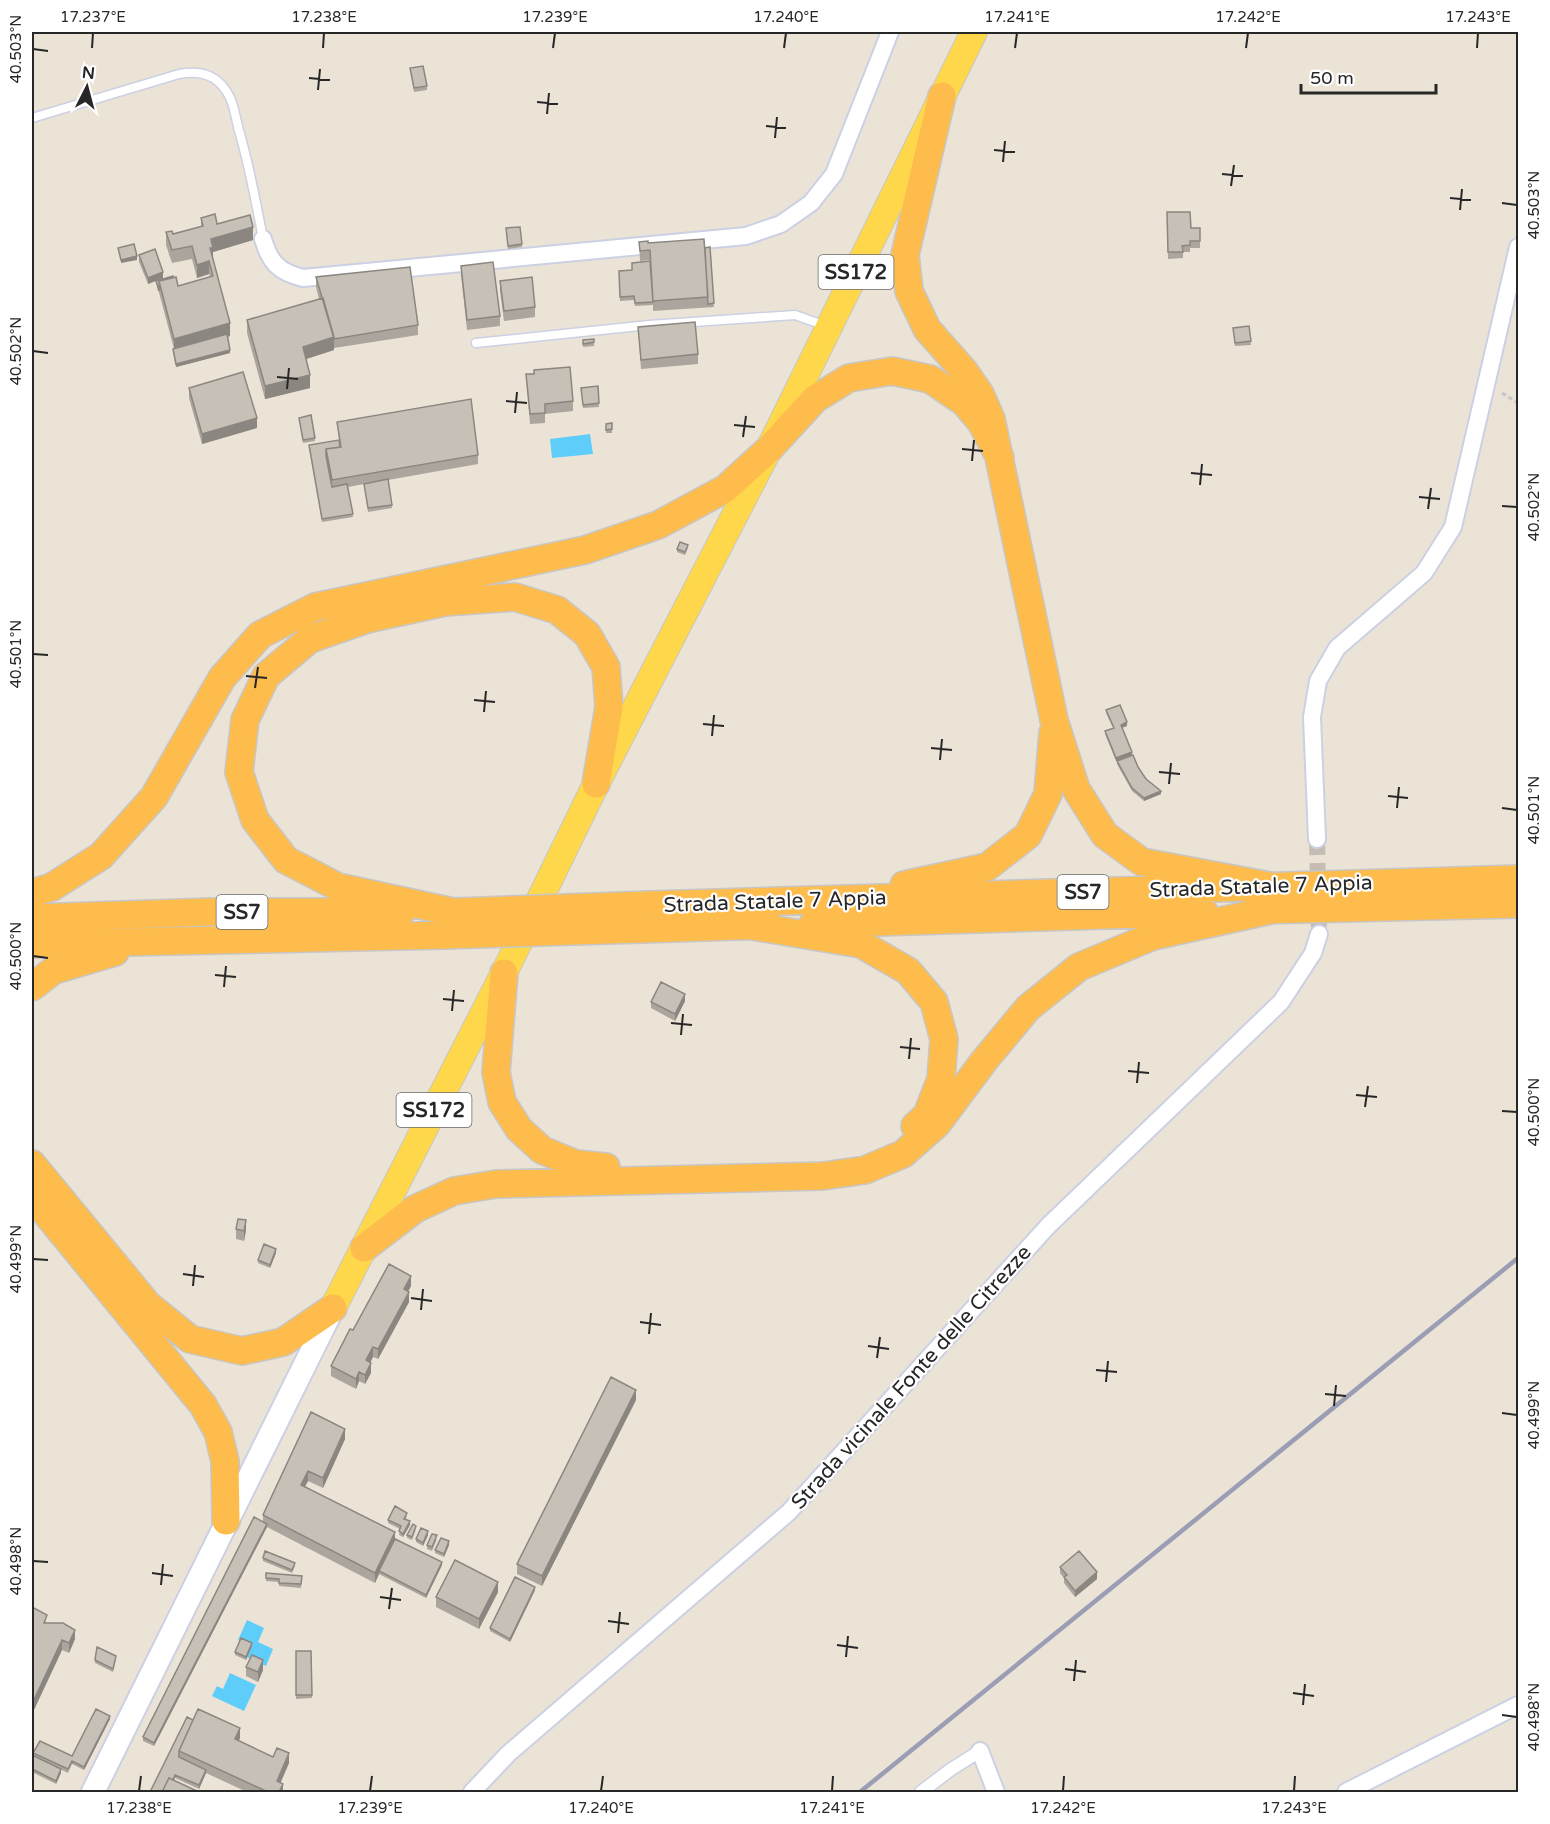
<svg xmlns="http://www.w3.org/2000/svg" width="1550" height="1824" font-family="'Varela Round',sans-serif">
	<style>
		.water { fill: #5ecdfa }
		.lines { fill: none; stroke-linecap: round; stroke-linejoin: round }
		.minor-tunnel { stroke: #c5bdb4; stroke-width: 16; stroke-dasharray: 16 8; stroke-linecap: butt }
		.service-casing { stroke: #ccd0e3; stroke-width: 11 }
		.pedestrian-casing { stroke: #ccd0e3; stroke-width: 15 }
		.minor-casing { stroke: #ccd0e3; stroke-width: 20 }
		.secondary-casing { stroke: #ccd0e3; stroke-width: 26 }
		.primary-casing { stroke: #c7c7c7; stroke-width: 28 }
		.trunk-casing { stroke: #c7c7c7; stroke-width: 30 }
		.path { stroke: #c7c7c7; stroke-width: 3; stroke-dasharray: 4.5 3; stroke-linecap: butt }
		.service { stroke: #fff; stroke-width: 8 }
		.pedestrian { stroke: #fff; stroke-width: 12 }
		.minor { stroke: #fff; stroke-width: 16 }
		.secondary { stroke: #fff; stroke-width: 22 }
		.primary { stroke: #fed84a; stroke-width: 26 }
		.trunk { stroke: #febc4c; stroke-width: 27 }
		.rail { stroke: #9a9db4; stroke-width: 4.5 }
		.trunk-bridge-casing { stroke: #c7c7c7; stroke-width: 30; stroke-linecap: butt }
		.trunk-bridge { stroke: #febc4c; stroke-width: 27 }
		.wall { fill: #aba59d }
		.shaded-wall { fill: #8b8680 }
		.building { fill: #c7c0b7; stroke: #8b8680; stroke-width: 1.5 }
		.ticks { fill: none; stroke: #272727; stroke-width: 2 }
		.labels { text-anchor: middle; stroke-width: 4.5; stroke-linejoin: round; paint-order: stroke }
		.shield { fill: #fff; stroke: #686868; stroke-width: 1.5 }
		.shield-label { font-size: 20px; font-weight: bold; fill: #272727 }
		.street-label { font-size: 21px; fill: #272727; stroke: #fff }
		.neatline { fill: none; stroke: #272727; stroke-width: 2 }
		.ticks-label { font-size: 15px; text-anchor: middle; fill: #272727 }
	</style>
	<rect width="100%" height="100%" fill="#ece3d7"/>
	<!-- water -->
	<path class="water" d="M590 434 593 454 552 458 550 439Z
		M247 1620 264 1628 258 1642 273 1649 266 1666 247 1657 251 1646 238 1640Z
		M230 1673 256 1685 244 1711 212 1696 217 1686 223 1689Z"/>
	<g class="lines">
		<!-- minor-tunnel -->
		<path class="minor-tunnel" d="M1317 839 1319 934"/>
		<defs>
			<path id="service" d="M32 118 179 74C196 71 213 73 224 88 233 99 235 114 238 127 249 164 256 201 263 239
				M476 343 649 325 795 315 826 326"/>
			<path id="pedestrian" d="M921 1792 950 1770 980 1751"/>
			<path id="minor" d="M263 239C270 263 279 272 303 278L746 236 781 224 811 203 834 174 890 32
				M1317 839 1312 717 1318 681 1337 648 1424 573 1453 527 1518 247
				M980 1751 996 1792
				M472 1792 508 1754 789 1512 1048 1226 1281 1002 1313 953 1319 934
				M1346 1792 1518 1705"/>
			<path id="secondary" d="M93 1792 333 1308"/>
			<path id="primary" d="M333 1308 504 973 596 784 769 449 974 32"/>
			<path id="trunk" d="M942 96 905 255 909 291 927 329 964 371 980 394 991 419 1054 720 1076 789 1105 835 1142 862 1270 886
				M904 885 987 867 1028 835 1048 794 1053 733
				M32 893 52 887 101 856 154 797 222 678 260 635 315 607 585 550 658 525 725 489 769 449 815 399 849 378 892 371 930 379 964 402 981 422 1000 458
				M649 905 1518 879
				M1254 910 1518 904
				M453 912 338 887 286 860 255 820 239 772 245 720 266 676 310 639 367 619 445 602 515 597 557 610 587 634 606 667 609 707 596 784
				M32 918 210 912H401
				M813 924 1204 912
				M752 926 861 944 908 971 934 1002 944 1039 941 1079 927 1115 915 1126
				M641 929 769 925
				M32 944 446 935
				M504 973 496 1072 502 1102 519 1129 542 1150 576 1164 606 1167
				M32 987 54 970 115 952
				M32 1164 148 1305 190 1339 242 1351 283 1342 333 1308
				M32 1196 203 1405 218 1432 225 1461 226 1521
				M364 1248 415 1209 454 1191 496 1184 823 1176 865 1170 903 1154 937 1124 984 1061 1028 1008 1079 967 1153 936 1271 910"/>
		</defs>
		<!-- service casing -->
		<use href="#service" class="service-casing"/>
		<!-- pedestrian casing -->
		<use href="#pedestrian" class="pedestrian-casing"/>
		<!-- minor casing -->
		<use href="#minor" class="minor-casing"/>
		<!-- secondary casing -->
		<use href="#secondary" class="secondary-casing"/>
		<!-- primary casing -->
		<use href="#primary" class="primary-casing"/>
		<!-- trunk casing -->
		<use href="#trunk" class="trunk-casing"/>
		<!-- path -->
		<path class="path" d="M1502 393 1518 403"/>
		<!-- service -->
		<use href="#service" class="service"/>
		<!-- pedestrian -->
		<use href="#pedestrian" class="pedestrian"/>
		<!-- minor -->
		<use href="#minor" class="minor"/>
		<!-- secondary -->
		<use href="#secondary" class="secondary"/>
		<!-- primary -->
		<use href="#primary" class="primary"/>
		<!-- trunk -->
		<use href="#trunk" class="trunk"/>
		<!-- rail -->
		<path class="rail" d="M860 1792 1518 1258"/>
		<defs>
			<path id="trunk-bridge" d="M453 912 649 905
				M446 935 641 929"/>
		</defs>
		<!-- trunk-bridge casing -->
		<use href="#trunk-bridge" class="trunk-bridge-casing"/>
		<!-- trunk-bridge -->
		<use href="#trunk-bridge" class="trunk-bridge"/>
	</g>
	<!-- wall -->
	<path class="wall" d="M410 68 427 86V90L414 92Z
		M1167 212 1191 228H1200V248H1190V252H1183V258L1168 259Z
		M201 218 217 224 253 240 213 252V260L230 336 228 337 230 353 176 367 173 352 174 349 156 281 148 284 139 262V255L163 278 178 286 210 277 209 274 197 278 192 259 172 263 166 245V232L173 234 201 226Z
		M520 227 522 247 508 249 506 228Z
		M639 242 710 247 714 307 653 311V305L635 306 634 300 620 301 619 271 632 270 650 262V260L640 261Z
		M461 266 500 316V326L467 330 461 275Z
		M316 277 418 325V335L334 348V350L306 359 310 388 265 399 247 333V320L319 299 316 287Z
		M500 281 535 307V317L504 321 500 291Z
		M1249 326 1251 345 1235 346 1233 328Z
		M638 327 698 354V364L641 369Z
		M594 339V346L583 347V340Z
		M526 374 573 401V411L545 414V423L530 424Z
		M598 386 599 407 583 408 581 388Z
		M189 388 257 428 202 444 189 398Z
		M299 418 315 438V441L303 443Z
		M337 422 478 455V464L388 480 392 508 368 512 364 484 348 487 353 517 322 522 309 445 339 440Z
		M612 423V433H606V424Z
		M688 548 685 555 677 552V549Z
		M1106 710 1127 726 1122 728 1116 761 1105 734V731L1113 728 1106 713Z
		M1117 761 1138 767 1146 779 1161 794 1144 801 1132 791 1117 764Z
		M685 1001 675 1021 651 1008V1002Z
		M236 1229 246 1230 244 1241 236 1239Z
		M276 1253 270 1268 258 1263V1260Z
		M411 1286 408 1291 409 1302 378 1359 373 1357 370 1363 371 1373 365 1384 359 1381 356 1389 331 1376V1366L353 1330Z
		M636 1400 542 1586 517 1574V1564Z
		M311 1412 345 1439 323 1488 308 1481 305 1486 442 1565 426 1598 379 1574 375 1583 267 1527 154 1746 143 1741V1737L263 1522V1515Z
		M407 1516 406 1519 410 1525 403 1537 399 1535 400 1529 388 1523V1520Z
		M416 1529 412 1540 407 1538V1535Z
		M428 1535 423 1546 416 1542V1539Z
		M437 1539 432 1551 427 1549V1545Z
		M449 1545 444 1557 435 1553V1550Z
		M263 1558 295 1566 292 1573 263 1561Z
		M1060 1567 1097 1579 1075 1597 1064 1583V1578L1060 1573Z
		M266 1573 302 1576 301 1588 279 1586V1582L266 1581Z
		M535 1590 510 1642 490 1631V1628Z
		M498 1592 479 1629 436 1607V1597Z
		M32 1607 47 1623 75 1639 69 1653 62 1650 32 1714Z
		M252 1646 246 1660 235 1655V1652Z
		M296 1651H311L312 1698 296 1699Z
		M116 1659 113 1672 95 1663V1660Z
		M246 1667 263 1670 258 1682 246 1676Z
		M110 1719 84 1770 72 1764 68 1773 44 1761 61 1773 56 1784 32 1772V1755L33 1756V1753L72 1756Z
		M193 1720 240 1738 238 1741 273 1757 289 1763 280 1783 283 1792H247L206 1773 199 1789 175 1778 174 1781 150 1792Z"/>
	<!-- shaded-wall -->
	<path class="shaded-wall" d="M253 227V240L213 252V261L210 248 211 239Z
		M137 256V260L121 263V260Z
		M209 261V274L197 278V265Z
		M163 272V278L148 284V278Z
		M230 323V336L174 352V339Z
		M334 337V350L303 360V347Z
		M230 350V353L176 367V364Z
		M310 375V388L265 399V386Z
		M257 418V428L202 444V434Z
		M1127 722V726L1121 728V725Z
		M1132 752V755L1116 761V758Z
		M1161 791V794L1144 801V798Z
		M685 994V1001L675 1021V1014Z
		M246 1220V1230L244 1241V1231Z
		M276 1249V1253L270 1268V1265Z
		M411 1276V1286L404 1299V1289Z
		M409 1292V1302L378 1359V1349Z
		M373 1347V1357L366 1370V1360Z
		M371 1363V1373L365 1384V1375Z
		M359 1372V1381L356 1389V1379Z
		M636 1390V1400L542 1586V1576Z
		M345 1429V1439L323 1488V1478Z
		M308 1471V1481L301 1494V1485Z
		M410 1521V1525L403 1537V1534Z
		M267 1524V1527L154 1746V1743Z
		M428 1531V1535L423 1546V1543Z
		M395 1532V1542L379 1571V1574L375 1583V1573Z
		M449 1541V1545L444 1557V1554Z
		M442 1562V1565L426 1598V1595Z
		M1097 1572V1579L1075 1597V1591Z
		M498 1582V1592L479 1629V1619Z
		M535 1587V1590L510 1642V1639Z
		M75 1630V1639L69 1653V1643Z
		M62 1640V1650L32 1714V1704Z
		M252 1643V1646L246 1660V1657Z
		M263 1660V1670L258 1682V1672Z
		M110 1716V1719L84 1770V1767Z
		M240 1728V1738L235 1749V1739Z
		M289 1753V1763L277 1791V1781Z
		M61 1769V1773L56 1784V1781Z
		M206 1770V1773L199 1789V1785Z
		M283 1784V1792H279Z"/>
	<!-- building -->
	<path class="building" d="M423 66 427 86 414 88 410 68Z
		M1167 212H1190L1191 228H1200V241H1190V245L1182 246 1183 252H1168Z
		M215 214 217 224 250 215 253 227 211 239 213 248H210L230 323 174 339 159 281 176 277 178 286 213 276 209 261 197 265 192 246 172 250 166 232 172 231 173 234 203 226 201 218Z
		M520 227 522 244 508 246 506 228Z
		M704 239 708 297 653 301 650 250 640 251 639 242 648 241V243Z
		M134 244 137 256 121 260 118 248Z
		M710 247 714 303 708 304 705 248Z
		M155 249 163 272 148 278 139 255Z
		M650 261 653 302 635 303 634 296 620 297 619 271 632 270V263Z
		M493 262 500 316 467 320 461 266Z
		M410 267 418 325 334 339 316 277Z
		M173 276V278L159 281V291L156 281Z
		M532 277 535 307 504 311 500 281Z
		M323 298 334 337 303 347 310 375 265 386 247 320Z
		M695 322 698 354 641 360 638 327Z
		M1249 326 1251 341 1235 343 1233 328Z
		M227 334 230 350 176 364 173 349Z
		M594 339V342L583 344V340Z
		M570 367 573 401 545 404V413L530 414 526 374H534V370Z
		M243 372 257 418 202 434 189 388Z
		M598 386 599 403 583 405 581 388Z
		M471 399 478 455 332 480 326 449 341 447 337 422Z
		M311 415 315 438 303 440 299 418Z
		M612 423V429L606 430V424Z
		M339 440 340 447 326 449V456L332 487 347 484 353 514 322 519 309 445Z
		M388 479 392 505 368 508 364 484Z
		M680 542 688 545 685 552 677 549Z
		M1120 705 1127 722 1121 725 1132 752 1116 758 1105 731 1114 728 1106 710Z
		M1133 755 1138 767 1146 779 1161 791 1144 798 1132 788 1117 761Z
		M661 982 685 994 675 1014 651 1002Z
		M238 1219 246 1220 244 1231 236 1229Z
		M264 1244 276 1249 270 1265 258 1260Z
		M389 1264 411 1276 404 1289 409 1292 378 1349 373 1347 366 1360 371 1363 365 1375 359 1372 356 1379 331 1366 350 1329 353 1330Z
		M611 1377 636 1390 542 1576 517 1564Z
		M311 1412 345 1429 323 1478 308 1471 301 1485 395 1532 375 1573 263 1515Z
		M395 1506 407 1513 404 1519 410 1521 403 1534 399 1531 401 1526 388 1520Z
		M254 1517 267 1524 154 1743 143 1737Z
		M413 1524 416 1526 412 1537 407 1535Z
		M421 1528 428 1531 423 1543 416 1539Z
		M432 1534 437 1535 432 1547 427 1545Z
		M441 1538 449 1541 444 1554 435 1550Z
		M395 1539 442 1562 426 1595 379 1571Z
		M265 1551 295 1563 292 1570 263 1558Z
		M1079 1551 1097 1572 1075 1591 1064 1577 1067 1575 1060 1567Z
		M455 1560 498 1582 479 1619 436 1597Z
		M266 1573 302 1576 301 1584 279 1583V1579L266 1578Z
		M515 1577 535 1587 510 1639 490 1628Z
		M32 1607 47 1615 44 1623H63L75 1630 69 1643 62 1640 32 1704Z
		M241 1638 252 1643 246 1657 235 1652Z
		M97 1647 116 1656 113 1669 95 1660Z
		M296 1651H311L312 1695H296Z
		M252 1655 263 1660 258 1672 246 1667Z
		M96 1709 110 1716 84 1767 72 1761 68 1769 33 1753 40 1741 72 1756Z
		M198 1709 240 1728 235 1739 273 1757 277 1748 289 1753 277 1781 283 1784 279 1792H268L179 1751Z
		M187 1717 193 1720 179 1751V1757L206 1770 199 1785 175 1775 173 1780 169 1778 162 1792H150Z
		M32 1755 61 1769 56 1781 32 1769Z
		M169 1778 199 1792H162Z"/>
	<!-- ticks -->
	<path class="ticks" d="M92 48 93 33M323 48 324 33M553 48 555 33M784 48 786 33M1015 48 1017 33M1246 48 1248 33M1477 48 1478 33M33 49 48 51M309 78 330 80M318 90 320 69M537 102 558 104M547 114 549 93M766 126 786 128M775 138 777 117M994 150 1015 152M1003 162 1005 141M1222 174 1243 176M1231 186 1234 165M1450 198 1471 200M1502 203 1517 205M1460 210 1462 189M33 351 48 353M277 377 298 379M287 389 289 368M506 401 527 403M515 413 517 392M734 425 755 427M743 437 746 416M962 449 983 451M972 461 974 440M1191 473 1212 475M1200 485 1202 464M1419 497 1440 499M1502 506 1517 507M1428 509 1431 488M33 654 48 655M246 676 267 678M255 688 258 667M474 700 495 702M484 712 486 691M703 724 724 726M712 736 714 715M931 748 952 750M940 760 942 739M1159 772 1180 774M1169 784 1171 763M1388 796 1408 798M1397 808 1399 787M1502 808 1517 810M33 956 48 958M215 975 236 977M224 987 226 966M443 999 464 1001M452 1011 454 990M671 1023 692 1025M681 1035 683 1014M900 1047 920 1049M909 1059 911 1038M1128 1071 1149 1073M1137 1083 1139 1062M1356 1095 1377 1097M1365 1107 1368 1086M1502 1111 1517 1112M33 1259 48 1260M183 1274 204 1277M193 1286 195 1265M411 1298 432 1301M421 1310 423 1289M640 1322 661 1325M649 1334 651 1313M868 1346 889 1349M877 1358 880 1337M1096 1370 1117 1372M1106 1382 1108 1361M1325 1394 1346 1396M1334 1406 1336 1385M1502 1413 1517 1415M33 1561 48 1562M152 1573 173 1576M161 1585 163 1564M380 1597 401 1600M389 1609 392 1588M608 1621 629 1624M618 1633 620 1612M837 1645 858 1648M846 1657 848 1636M1065 1669 1086 1672M1074 1681 1076 1660M1293 1693 1314 1696M1303 1705 1305 1684M1502 1715 1517 1717M139 1791 141 1776M370 1791 372 1776M601 1791 603 1776M832 1791 833 1776M1063 1791 1064 1776M1294 1791 1295 1776"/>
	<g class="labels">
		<!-- shield labels -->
		<g class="shield">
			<rect x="818.5" y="255" width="75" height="34" rx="4.5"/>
			<rect x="1057.5" y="875" width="51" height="34" rx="4.5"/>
			<rect x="216.5" y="895" width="51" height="34" rx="4.5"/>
			<rect x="396.5" y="1093" width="75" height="34" rx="4.5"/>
		</g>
		<g class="shield-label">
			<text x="856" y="279">SS172</text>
			<text x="1083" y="899">SS7</text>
			<text x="242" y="919">SS7</text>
			<text x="434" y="1117">SS172</text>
		</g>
		<!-- street labels -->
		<g class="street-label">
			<text transform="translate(1261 886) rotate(-2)" y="7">Strada Statale 7 Appia</text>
			<text transform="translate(775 901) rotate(-2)" y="7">Strada Statale 7 Appia</text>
			<text transform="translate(911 1377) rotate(-48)" y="7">Strada vicinale Fonte delle Citrezze</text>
		</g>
	</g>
	<!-- border -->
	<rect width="1550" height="1824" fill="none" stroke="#ffffff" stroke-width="66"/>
	<!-- north arrow -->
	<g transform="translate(87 87) rotate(6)" stroke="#ffffff" stroke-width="4.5" paint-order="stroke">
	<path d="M0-4.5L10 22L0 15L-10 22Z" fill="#272727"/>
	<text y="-9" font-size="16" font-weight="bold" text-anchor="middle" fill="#272727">N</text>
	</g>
	<!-- scale -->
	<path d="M1301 84v9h135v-9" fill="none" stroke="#272727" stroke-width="3"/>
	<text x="1310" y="84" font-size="18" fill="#272727" stroke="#ffffff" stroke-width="4.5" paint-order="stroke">50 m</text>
	<rect x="33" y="33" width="1484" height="1758" class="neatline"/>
	<g class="ticks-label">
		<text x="93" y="22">17.237°E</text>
		<text x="324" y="22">17.238°E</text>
		<text x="555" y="22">17.239°E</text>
		<text x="786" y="22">17.240°E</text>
		<text x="1017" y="22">17.241°E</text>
		<text x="1248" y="22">17.242°E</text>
		<text x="1478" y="22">17.243°E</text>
		<text transform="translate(16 49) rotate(-90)" y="5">40.503°N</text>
		<text transform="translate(1534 205) rotate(-90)" y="5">40.503°N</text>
		<text transform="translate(16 351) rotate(-90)" y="5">40.502°N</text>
		<text transform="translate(1534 507) rotate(-90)" y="5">40.502°N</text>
		<text transform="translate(16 654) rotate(-90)" y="5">40.501°N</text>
		<text transform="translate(1534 810) rotate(-90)" y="5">40.501°N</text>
		<text transform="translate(16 956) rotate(-90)" y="5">40.500°N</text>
		<text transform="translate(1534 1112) rotate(-90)" y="5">40.500°N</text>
		<text transform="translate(16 1259) rotate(-90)" y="5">40.499°N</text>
		<text transform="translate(1534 1415) rotate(-90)" y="5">40.499°N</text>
		<text transform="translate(16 1561) rotate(-90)" y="5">40.498°N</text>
		<text transform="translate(1534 1717) rotate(-90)" y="5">40.498°N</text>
		<text x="139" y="1813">17.238°E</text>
		<text x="370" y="1813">17.239°E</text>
		<text x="601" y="1813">17.240°E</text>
		<text x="832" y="1813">17.241°E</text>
		<text x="1063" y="1813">17.242°E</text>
		<text x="1294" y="1813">17.243°E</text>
	</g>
</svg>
